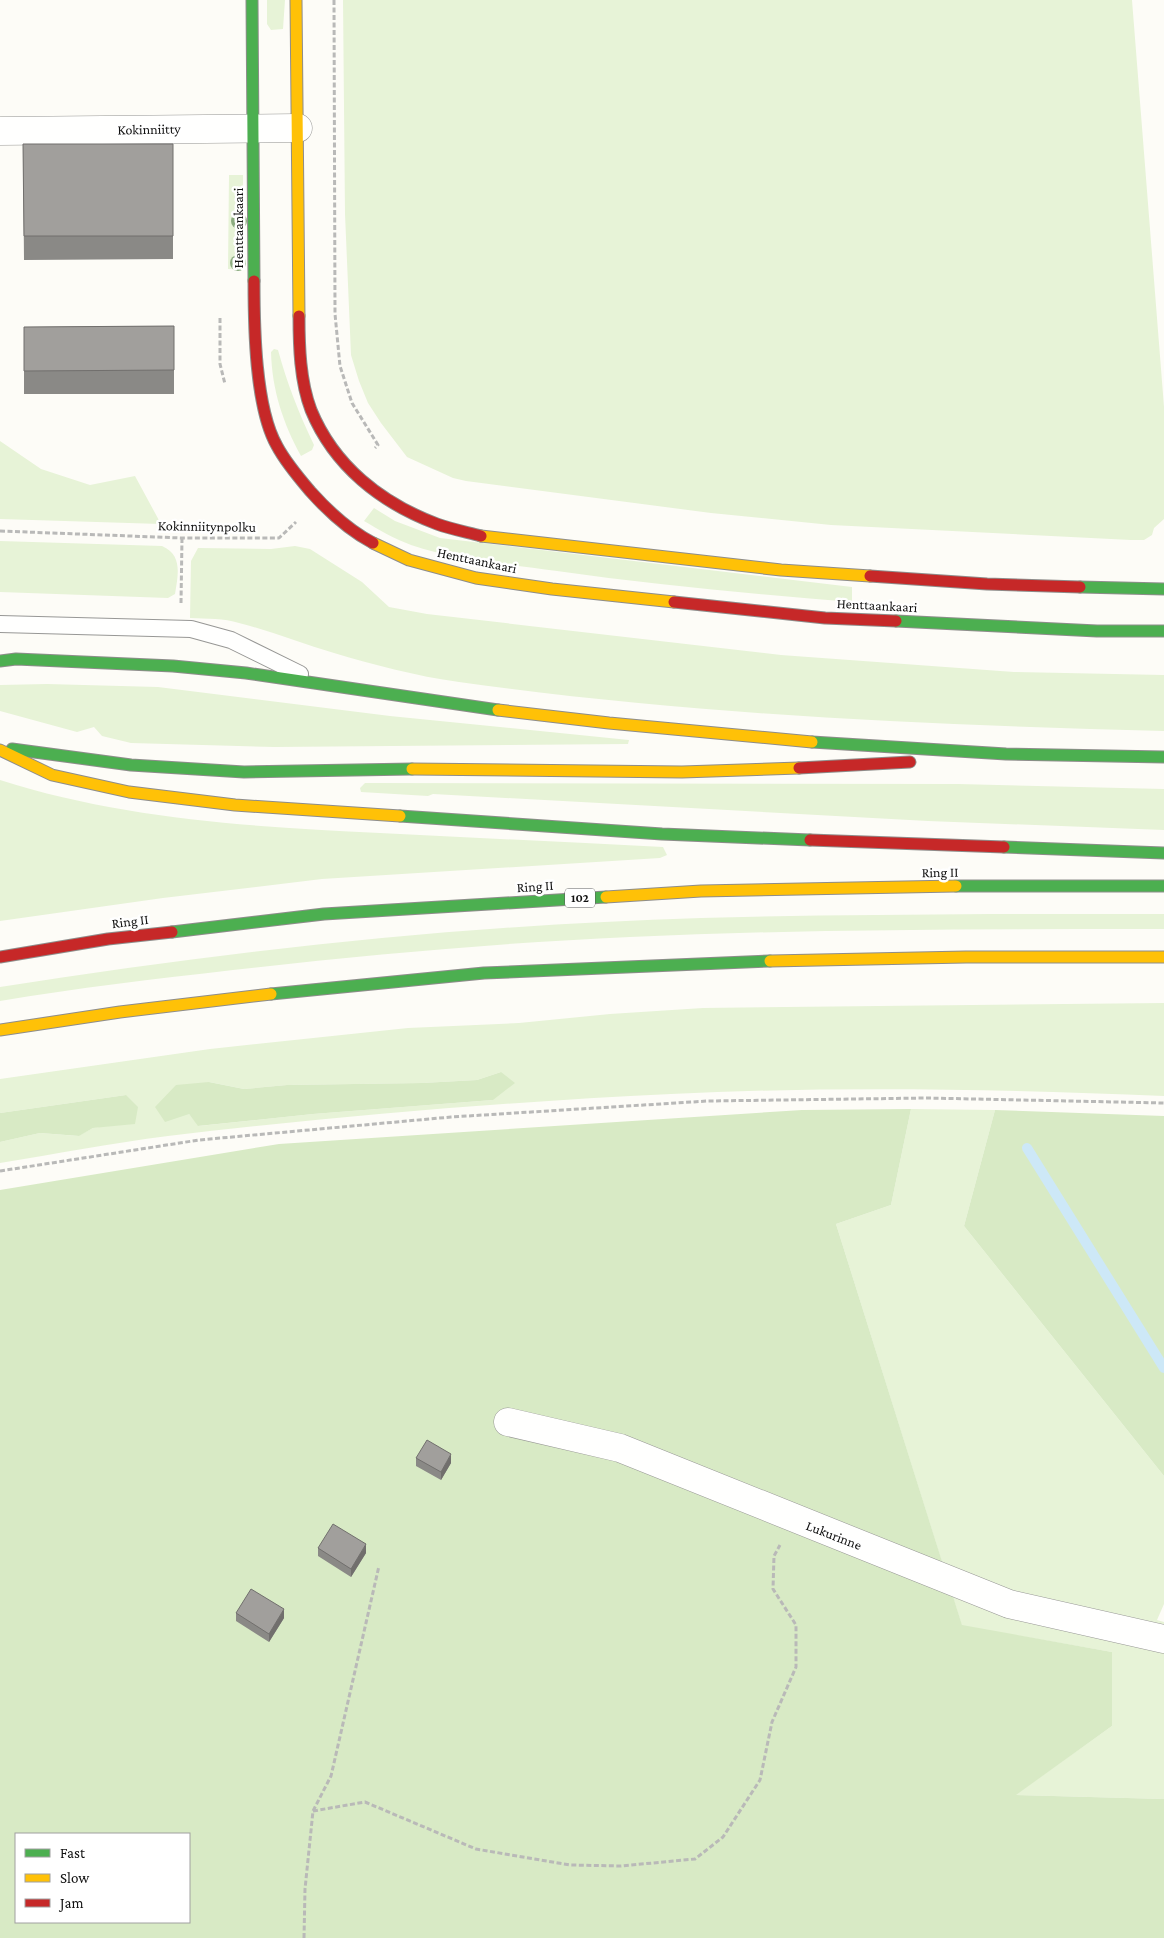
<svg xmlns="http://www.w3.org/2000/svg" width="1164" height="1938" font-family="'Crimson Pro',serif">
	<style>
		.green { fill: #e7f3d7; fill-rule: evenodd }
		.forest { fill: #d8eac5; fill-rule: evenodd }
		.lines { fill: none; stroke-linecap: round; stroke-linejoin: round }
		.stream { stroke: #cde8f7; stroke-width: 10 }
		.lane-casing { stroke: #979795; stroke-width: 18 }
		.street-casing { stroke: #979795; stroke-width: 29 }
		.fast-casing { stroke: #8e8d8b; stroke-width: 13 }
		.slow-casing { stroke: #8e8d8b; stroke-width: 13 }
		.jam-casing { stroke: #8e8d8b; stroke-width: 13 }
		.path { stroke: #b9b9b8; stroke-width: 3; stroke-dasharray: 5 2.5; stroke-linecap: butt }
		.lane { stroke: #fffffe; stroke-width: 16 }
		.street { stroke: #fffffe; stroke-width: 28 }
		.fast { stroke: #4caf50; stroke-width: 11 }
		.slow { stroke: #ffc107; stroke-width: 11 }
		.jam { stroke: #c62828; stroke-width: 11 }
		.tree { fill: #8cac80 }
		.wall { fill: #8a8986 }
		.shaded-wall { fill: #716f6d }
		.building { fill: #a19f9c; stroke: #716f6d }
		.labels { text-anchor: middle; stroke-width: 5; stroke-linejoin: round; paint-order: stroke }
		.shield { fill: #fff; stroke: #585858; stroke-width: 1 }
		.shield-label { font-size: 12px; font-weight: bold; fill: #111 }
		.street-label { font-size: 14px; fill: #111; stroke: #fff }
	</style>
	<rect width="100%" height="100%" fill="#fdfcf7"/>
	<!-- green -->
	<path class="green" d="M267 0H285L283 29 271 30 267 24Z
		M343 0H1132L1164 407V519L1154 528 1152 535 1144 540H1131L831 525 711 513 466 481 453 478 407 457 381 423 368 403 359 381 351 355 345 214Z
		M229 175H243V270L228 269Z
		M274 349 278 350C287 383 299 414 314 445L312 450 301 456C283 423 272 390 271 352Z
		M0 441 41 469 90 485 135 476 161 524 0 519Z
		M374 508 395 521 440 538 852 587V602C753 594 655 585 557 571 509 564 457 561 411 545 395 539 379 530 364 521Z
		M0 541 162 546C183 555 178 575 175 594L168 598 0 592Z
		M295 546 310 549 362 582 389 607 427 614 781 655 1014 672 1164 675V731C928 725 693 715 459 682 416 676 374 665 334 653 302 644 271 631 239 623 224 618 207 619 190 618L191 561 198 548 271 549Z
		M47 684 158 687 390 716 629 740 628 744 274 747 131 743 102 736 94 727 77 732 0 711V685Z
		M0 780C122 819 253 827 380 833 474 838 568 842 663 847L667 855 660 858 322 879 163 898 0 921Z
		M365 783 958 784 1164 789V830L928 821 433 794 428 796 361 792 360 788Z
		M991 914H1164V929C986 929 808 929 630 937 497 943 365 955 233 970 155 979 77 988 0 1001V987C232 950 466 925 701 918 798 915 894 915 991 914Z
		M1164 1003V1096C1000 1089 835 1086 671 1094 503 1102 335 1116 168 1136 112 1143 56 1154 0 1163V1142L40 1133 78 1136 93 1128 112 1125 126 1095 0 1113V1079L210 1049 408 1028 519 1023 610 1014 703 1008ZM501 1072 493 1100 313 1114 199 1126 189 1114 209 1082 244 1089 287 1085 422 1083 477 1080Z
		M911 1109 995 1110 964 1226 1164 1476V1604L1157 1620 1164 1622V1799L1015 1795 1112 1726V1652L962 1626 836 1224 891 1205Z"/>
	<!-- forest -->
	<path class="forest" d="M501 1072 515 1083 493 1100 313 1114 198 1126 189 1114 165 1122 155 1107 176 1085 209 1082 244 1089 287 1085 422 1083 477 1080Z
		M126 1095 138 1107 135 1124 93 1128 79 1136 40 1133 0 1142V1113Z
		M911 1109 891 1205 836 1224 962 1625 1112 1652V1726L1016 1795 1164 1799V1938H0V1190L279 1144 802 1110ZM16 1834H189V1922H16Z
		M995 1110 1164 1116V1476L964 1226Z"/>
	<g class="lines">
		<!-- stream -->
		<path class="stream" d="M1027 1148 1164 1368"/>
		<defs>
			<path id="lane" d="M0 624 191 629 231 640 300 674"/>
			<path id="street" d="M0 131 298 128
				M508 1422 620 1448 1009 1604 1164 1639"/>
			<path id="fast" d="M252 0 254 281
				M1080 587 1164 589
				M896 621 1097 631H1164
				M0 661 16 659 173 666 246 673 498 710
				M812 742 1006 754 1164 757
				M12 749 131 765 244 772 412 769
				M400 816 662 834 810 840
				M1004 847 1164 853
				M956 886H1164
				M172 932 324 914 606 897
				M271 994 484 973 770 961"/>
			<path id="slow" d="M296 0 299 316
				M481 536 781 570 870 576
				M373 543 409 560 476 578 552 589 674 602
				M498 710 609 723 812 742
				M0 750 52 775 129 792 235 805 400 816
				M412 769 682 772 799 768
				M606 897 701 891 956 886
				M770 961 966 957H1164
				M0 1030 120 1012 271 994"/>
			<path id="jam" d="M254 281C254 325 255 408 277 446 286 463 299 478 311 492 329 512 350 531 373 543
				M299 316C299 346 300 381 311 410 334 466 381 503 437 524 451 529 466 532 481 536
				M870 576 987 584 1080 587
				M674 602 825 618 896 621
				M799 768 910 762
				M810 840 1004 847
				M0 957 108 939 172 932"/>
		</defs>
		<!-- lane casing -->
		<use href="#lane" class="lane-casing"/>
		<!-- street casing -->
		<use href="#street" class="street-casing"/>
		<!-- fast casing -->
		<use href="#fast" class="fast-casing"/>
		<!-- slow casing -->
		<use href="#slow" class="slow-casing"/>
		<!-- jam casing -->
		<use href="#jam" class="jam-casing"/>
		<!-- path -->
		<path class="path" d="M334 0 335 314 340 366 352 403 378 445 375 448
			M220 318V364L225 384
			M0 531 182 538H279L296 522
			M181 603 182 538
			M0 1171 199 1140 451 1117 708 1101 927 1098 1164 1103
			M313 1811 365 1802 476 1849 570 1865 621 1866 695 1859 723 1837 760 1780 772 1722 796 1667V1625L773 1589 774 1556 780 1545
			M304 1938 305 1889 313 1811 331 1776 379 1566"/>
		<!-- lane -->
		<use href="#lane" class="lane"/>
		<!-- street -->
		<use href="#street" class="street"/>
		<!-- fast -->
		<use href="#fast" class="fast"/>
		<!-- slow -->
		<use href="#slow" class="slow"/>
		<!-- jam -->
		<use href="#jam" class="jam"/>
	</g>
	<!-- trees -->
	<g class="tree">
		<circle cx="239" cy="221" r="8"/>
		<circle cx="238" cy="263" r="8"/>
	</g>
	<!-- wall -->
	<path class="wall" d="M23 144H173V259L24 260Z
		M174 326V394H24V327Z
		M416 1458 451 1463 441 1480 416 1466Z
		M318 1548 366 1553 351 1577 318 1556Z
		M236 1613 284 1618 269 1642 236 1621Z"/>
	<!-- shaded-wall -->
	<path class="shaded-wall" d="M451 1454V1463L441 1480V1472Z
		M366 1544V1553L351 1577V1569Z
		M284 1609V1618L269 1642V1634Z"/>
	<!-- building -->
	<path class="building" d="M23 144H173V236H24Z
		M174 326V370L24 371V327Z
		M427 1440 451 1454 441 1472 416 1458Z
		M333 1524 366 1544 351 1569 318 1548Z
		M251 1589 284 1609 269 1634 236 1613Z"/>
	<g class="labels">
		<!-- shield labels -->
		<rect class="shield" x="565" y="888.5" width="30" height="19" rx="4"/>
		<g class="shield-label">
			<text x="580" y="902">102</text>
		</g>
		<!-- street labels -->
		<g class="street-label">
			<text transform="translate(149 129) rotate(-1)" y="5">Kokinniitty</text>
			<text transform="translate(238 228) rotate(-90)" y="5">Henttaankaari</text>
			<text transform="translate(207 526) rotate(1)" y="5">Kokinniitynpolku</text>
			<text transform="translate(477 560) rotate(12)" y="5">Henttaankaari</text>
			<text transform="translate(877 605) rotate(3)" y="5">Henttaankaari</text>
			<text transform="translate(940 872) rotate(-1)" y="5">Ring II</text>
			<text transform="translate(535 886) rotate(-4)" y="5">Ring II</text>
			<text transform="translate(130 921) rotate(-7)" y="5">Ring II</text>
			<text transform="translate(834 1535) rotate(21)" y="5">Lukurinne</text>
		</g>
	</g>
	<!-- legend -->
	<rect x="15" y="1833" width="175" height="90" fill="#ffffff" stroke="#a0a0a0"/>
	<rect x="25" y="1849" width="25" height="8" fill="#4caf50" stroke="#a0a0a0"/>
	<text x="60" y="1858" font-size="15" fill="#111111">Fast</text>
	<rect x="25" y="1874" width="25" height="8" fill="#ffc107" stroke="#a0a0a0"/>
	<text x="60" y="1883" font-size="15" fill="#111111">Slow</text>
	<rect x="25" y="1899" width="25" height="8" fill="#c62828" stroke="#a0a0a0"/>
	<text x="60" y="1908" font-size="15" fill="#111111">Jam</text>
</svg>
